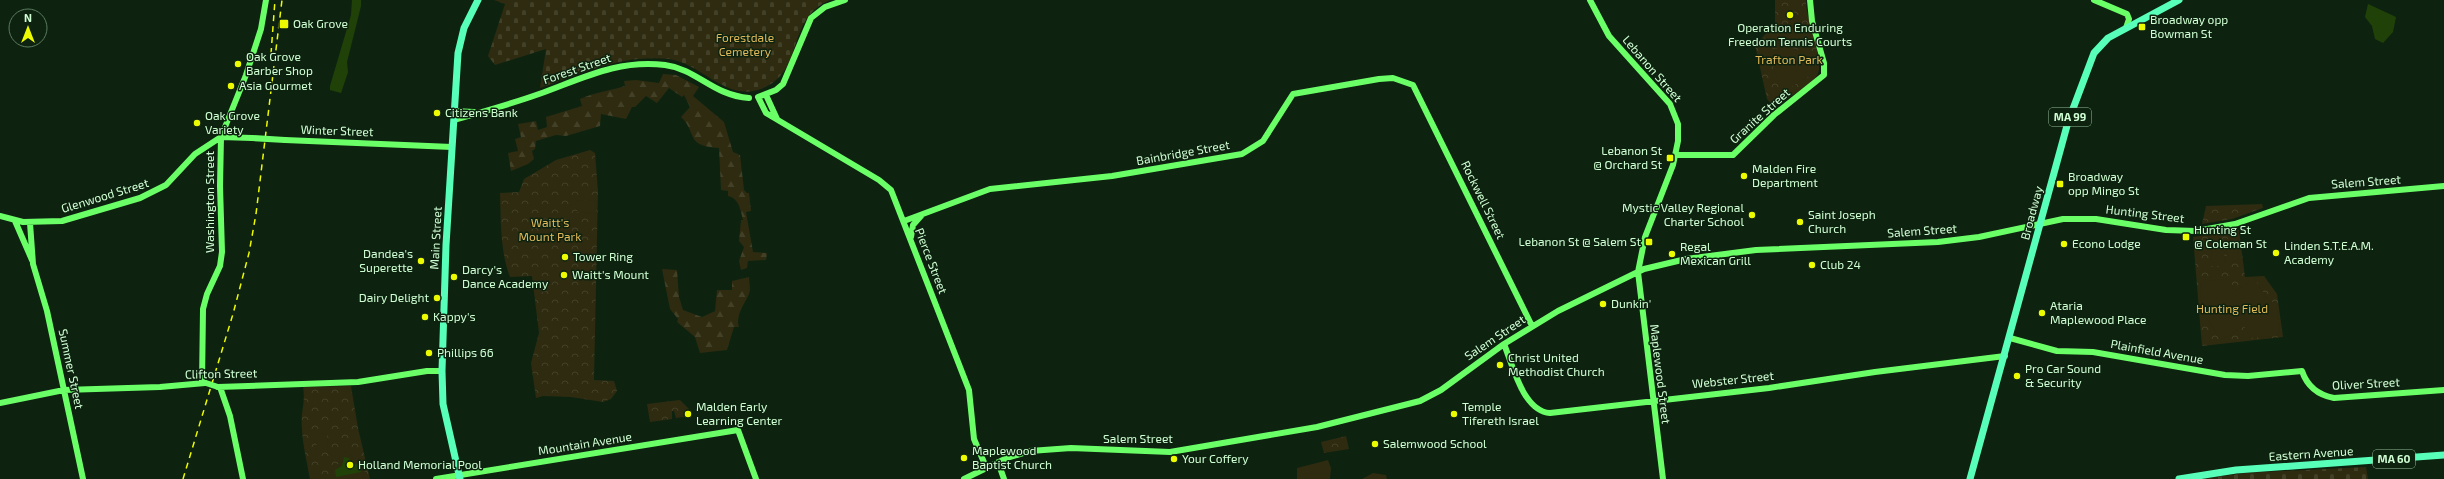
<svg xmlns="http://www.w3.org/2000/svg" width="2444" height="479" font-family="'Exo 2',sans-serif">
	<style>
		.forest { fill: url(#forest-firs) }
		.cemetery { fill: url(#cemetery-stones) }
		.park { fill: url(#park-crowns) }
		.pitch { fill: #2e2b10 }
		.water { fill: #204208 }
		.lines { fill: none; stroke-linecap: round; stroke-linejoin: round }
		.secondary { stroke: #6aff67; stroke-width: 6 }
		.primary { stroke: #57ffb8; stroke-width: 7 }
		.rail { stroke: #edfb00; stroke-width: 1.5; stroke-dasharray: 6 5; stroke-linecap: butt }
		.secondary-bridge { stroke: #6aff67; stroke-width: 6 }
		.poi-dot { fill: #edfb00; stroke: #0d2310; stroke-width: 1.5 }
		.labels { text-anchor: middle; stroke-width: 3; stroke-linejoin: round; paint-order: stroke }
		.shield { fill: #0d2310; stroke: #96bd98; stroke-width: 1 }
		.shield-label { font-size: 11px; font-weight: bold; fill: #d0ffd3 }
		.poi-label { font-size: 12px; fill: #d0ffd3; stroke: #0d2310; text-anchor: start }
		.park-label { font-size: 12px; fill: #e2b959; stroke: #0d2310 }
		.street-label { font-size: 12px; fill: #d0ffd3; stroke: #0d2310 }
	</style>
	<defs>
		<pattern id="forest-firs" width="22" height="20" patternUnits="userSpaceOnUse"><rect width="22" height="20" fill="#2e2b10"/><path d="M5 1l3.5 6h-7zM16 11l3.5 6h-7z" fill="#424027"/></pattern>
		<pattern id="cemetery-stones" width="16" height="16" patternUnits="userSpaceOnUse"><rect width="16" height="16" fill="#2e2b10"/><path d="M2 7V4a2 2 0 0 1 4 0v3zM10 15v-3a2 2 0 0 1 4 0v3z" fill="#424027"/></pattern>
		<pattern id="park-crowns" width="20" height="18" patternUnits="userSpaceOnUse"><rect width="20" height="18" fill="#2e2b10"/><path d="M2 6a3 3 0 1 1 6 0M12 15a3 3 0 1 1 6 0" fill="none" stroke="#424027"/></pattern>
	</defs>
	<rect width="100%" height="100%" fill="#0d2310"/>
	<!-- forest -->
	<path class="forest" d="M663 74 676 75 699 87 693 96 724 122 733 152 740 155 744 190 747 193H749L751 211 746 212 753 252 767 253 766 260 748 261 747 268 741 270 739 261 744 247 739 241 741 220H743C741 211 739 198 728 196V191L721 190 719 148C684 146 698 133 681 117L690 107 684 95 682 97 669 88 657 103 646 96 635 107H632L626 119 601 114 600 126 566 136 556 135 536 141 535 149 532 151 534 159 528 164 511 171 508 153 518 151 515 139 521 137 518 124 536 121 538 130 547 127 546 117 582 106 580 99C595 92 609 91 625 86L624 81 636 80 659 83Z
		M662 269 677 270 679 297 683 310 702 317 715 311 717 290H732V281L749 277C749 282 751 289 749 294 745 303 735 316 739 327H734L727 350 700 353 695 337 677 322 678 319 670 309Z"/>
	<!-- cemetery -->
	<path class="cemetery" d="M494 0H830C784 20 806 72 761 89 726 102 701 63 669 59 622 54 583 73 540 88L546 49 495 65 488 56 505 4Z
		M2366 467 2368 479H2202L2245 473Z"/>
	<!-- park -->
	<path class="park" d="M1775 0H1806C1805 19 1827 64 1816 77 1808 87 1789 97 1778 104L1773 106 1767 99 1755 45 1775 24Z
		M590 150 595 153 598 191 594 380 614 381 617 391 611 399 603 402 571 397 543 396 536 398 531 363 539 333 532 276 510 277C500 251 501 221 500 193L519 192 524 179 556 160Z
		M2262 204 2263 208 2232 219 2202 224 2206 206Z
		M2239 230 2245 277 2264 276 2277 294 2283 337 2202 346 2193 237Z
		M351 386 358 428 370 479H310C307 463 303 446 302 430 300 412 306 404 303 387Z
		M680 400 689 409 690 416 676 418 674 411H672V419L650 422 647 404Z
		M1346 436 1349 449 1324 453 1321 442Z"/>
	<!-- pitch -->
	<path class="pitch" d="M1801 20 1806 35 1798 37 1794 22Z
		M1791 22 1796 38 1789 40 1784 25Z
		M1785 47C1799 48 1814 56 1819 70L1786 90 1780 87 1768 50Z
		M578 200 597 201 596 214 577 212Z
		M2237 238 2239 261 2227 262 2226 239Z
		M2211 240H2223L2225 263 2222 266H2212Z
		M2254 278 2269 301 2276 303 2280 331 2277 336 2250 338 2244 326 2221 340 2206 317 2202 316 2200 285 2203 282 2229 279 2235 291Z
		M327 433 328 452H317L316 434Z
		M348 451 354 460 364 462 365 470 362 479H333L331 470 333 465 339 464 340 453Z
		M1328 460 1331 468 1330 479H1297V468Z
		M1373 473 1386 475 1387 479H1362Z"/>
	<!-- water -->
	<path class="water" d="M352 0H361V6L347 62 348 72 341 93 330 90V86L351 15Z
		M2368 4 2396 17 2393 32 2383 43 2375 39 2372 26 2365 17Z
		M344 457 349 458 352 464H360L361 472 336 477 335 470 342 466Z"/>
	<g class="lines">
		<!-- secondary -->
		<path class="secondary" d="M845 0 825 7 811 18 783 84 776 90 758 97 766 113 879 180 891 190 969 390 974 439 986 467
			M1590 0 1609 36 1670 104 1678 124V141L1673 165 1645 237 1638 272 1663 479
			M2094 0 2127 14 2129 19 2126 28
			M766 95 777 119
			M454 111 474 112
			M454 120C482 112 511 104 539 94 581 79 618 59 665 65 697 69 712 95 749 98
			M221 137 252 138
			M285 140 452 147
			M1675 155H1733L1774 115 1824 75V63L1812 21 1810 0
			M0 216 23 222 62 221 140 198 166 185 195 154 221 137
			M15 221 32 260
			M904 221 990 189 1112 176 1242 154 1263 141 1293 94 1379 79 1393 78 1413 85 1532 326
			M30 223 33 264 47 311 83 479
			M911 237 913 225 921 216
			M2010 338 2057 351 2093 352 2225 375 2248 376 2302 371C2307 386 2318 395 2334 398L2444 390
			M1504 344C1513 366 1523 411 1550 413L1769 388 1875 372 2005 356
			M202 383 203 309 207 294 220 266 222 252 220 186 221 137 246 75 261 29 266 0
			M218 387 358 382 427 371H442
			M220 387 230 416 243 479
			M0 403 64 390 160 387 205 383
			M998 462 1004 479
			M436 479 738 430 756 479
			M964 479 1007 458 1030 451 1071 448 1170 452 1317 427 1420 401 1441 390 1504 344 1558 311 1644 269 1686 259 1756 250 1938 242 1979 237 2063 219H2096L2166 230 2196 231 2235 224 2309 198 2444 186"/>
		<!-- primary -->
		<path class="primary" d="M460 479 443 404 442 371 446 245 458 53 464 28 478 0
			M1970 479 2068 122 2094 53 2108 38 2179 0
			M2179 479 2236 470 2444 455"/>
		<!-- rail -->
		<path class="rail" d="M271 54 275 0
			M183 479 233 314 249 253 256 214 282 0"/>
		<!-- secondary-bridge -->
		<path class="secondary-bridge" d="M252 138 285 140
			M206 383 218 387"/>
	</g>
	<!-- markers -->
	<g class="poi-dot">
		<circle cx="1790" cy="15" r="4"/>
		<rect x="279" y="19" width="10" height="10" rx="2"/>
		<rect x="2138" y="23" width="8" height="8" rx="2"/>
		<circle cx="238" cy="64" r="4"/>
		<circle cx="231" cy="86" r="4"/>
		<circle cx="437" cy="113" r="4"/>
		<circle cx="197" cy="123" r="4"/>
		<rect x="1666" y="154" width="8" height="8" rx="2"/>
		<circle cx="1744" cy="176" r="4"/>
		<rect x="2056" y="180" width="8" height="8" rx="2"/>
		<circle cx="1752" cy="215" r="4"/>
		<circle cx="1800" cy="222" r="4"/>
		<rect x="2182" y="233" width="8" height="8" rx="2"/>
		<rect x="1645" y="238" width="8" height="8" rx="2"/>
		<circle cx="2064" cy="244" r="4"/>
		<circle cx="2276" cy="253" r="4"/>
		<circle cx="1672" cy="254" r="4"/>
		<circle cx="565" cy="257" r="4"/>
		<circle cx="421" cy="261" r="4"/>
		<circle cx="1812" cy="265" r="4"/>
		<circle cx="564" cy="275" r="4"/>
		<circle cx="454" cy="277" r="4"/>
		<circle cx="437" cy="298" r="4"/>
		<circle cx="1603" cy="304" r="4"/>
		<circle cx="2042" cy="313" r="4"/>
		<circle cx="425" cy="317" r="4"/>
		<circle cx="429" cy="353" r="4"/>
		<circle cx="1500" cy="365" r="4"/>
		<circle cx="2017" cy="376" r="4"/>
		<circle cx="688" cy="414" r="4"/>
		<circle cx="1454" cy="414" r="4"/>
		<circle cx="1375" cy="444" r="4"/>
		<circle cx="964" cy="458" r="4"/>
		<circle cx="1174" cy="459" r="4"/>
		<circle cx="350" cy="465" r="4"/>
	</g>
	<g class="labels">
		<!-- shield labels -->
		<g class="shield">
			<rect x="2049" y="108" width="42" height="18" rx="3"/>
			<rect x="2373" y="450" width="42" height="18" rx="3"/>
		</g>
		<g class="shield-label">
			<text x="2070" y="121">MA 99</text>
			<text x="2394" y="463">MA 60</text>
		</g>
		<!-- poi labels -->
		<g class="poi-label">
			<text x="2150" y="24">Broadway opp<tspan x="2150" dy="14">Bowman St</tspan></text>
			<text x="293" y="28">Oak Grove</text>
			<text x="1790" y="32" text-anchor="middle">Operation Enduring<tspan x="1790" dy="14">Freedom Tennis Courts</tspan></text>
			<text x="246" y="61">Oak Grove<tspan x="246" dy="14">Barber Shop</tspan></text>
			<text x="239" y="90">Asia Gourmet</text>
			<text x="445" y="117">Citizens Bank</text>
			<text x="205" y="120">Oak Grove<tspan x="205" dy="14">Variety</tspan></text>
			<text x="1662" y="155" text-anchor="end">Lebanon St<tspan x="1662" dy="14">@ Orchard St</tspan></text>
			<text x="1752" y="173">Malden Fire<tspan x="1752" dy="14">Department</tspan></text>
			<text x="2068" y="181">Broadway<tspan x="2068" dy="14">opp Mingo St</tspan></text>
			<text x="1744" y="212" text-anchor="end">Mystic Valley Regional<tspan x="1744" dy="14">Charter School</tspan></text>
			<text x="1808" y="219">Saint Joseph<tspan x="1808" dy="14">Church</tspan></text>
			<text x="2194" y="234">Hunting St<tspan x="2194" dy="14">@ Coleman St</tspan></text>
			<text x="1641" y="246" text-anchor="end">Lebanon St @ Salem St</text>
			<text x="2072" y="248">Econo Lodge</text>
			<text x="2284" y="250">Linden S.T.E.A.M.<tspan x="2284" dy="14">Academy</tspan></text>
			<text x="1680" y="251">Regal<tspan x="1680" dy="14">Mexican Grill</tspan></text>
			<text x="413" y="258" text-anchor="end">Dandea's<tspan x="413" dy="14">Superette</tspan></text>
			<text x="573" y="261">Tower Ring</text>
			<text x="1820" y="269">Club 24</text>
			<text x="462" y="274">Darcy's<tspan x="462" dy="14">Dance Academy</tspan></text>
			<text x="572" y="279">Waitt's Mount</text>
			<text x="429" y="302" text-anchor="end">Dairy Delight</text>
			<text x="1611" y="308">Dunkin'</text>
			<text x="2050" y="310">Ataria<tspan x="2050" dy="14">Maplewood Place</tspan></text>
			<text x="433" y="321">Kappy's</text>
			<text x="437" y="357">Phillips 66</text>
			<text x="1508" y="362">Christ United<tspan x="1508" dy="14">Methodist Church</tspan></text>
			<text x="2025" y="373">Pro Car Sound<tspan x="2025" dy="14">&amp; Security</tspan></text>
			<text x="696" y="411">Malden Early<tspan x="696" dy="14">Learning Center</tspan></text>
			<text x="1462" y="411">Temple<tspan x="1462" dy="14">Tifereth Israel</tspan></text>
			<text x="1383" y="448">Salemwood School</text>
			<text x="972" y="455">Maplewood<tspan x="972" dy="14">Baptist Church</tspan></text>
			<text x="1182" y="463">Your Coffery</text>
			<text x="358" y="469">Holland Memorial Pool</text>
		</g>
		<!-- park labels -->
		<g class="park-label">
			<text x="745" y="42">Forestdale<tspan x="745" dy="14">Cemetery</tspan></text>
			<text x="1789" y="64">Trafton Park</text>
			<text x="550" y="227">Waitt's<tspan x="550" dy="14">Mount Park</tspan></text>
			<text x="2232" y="313">Hunting Field</text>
		</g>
		<!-- street labels -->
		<g class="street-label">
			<text transform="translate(577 69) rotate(-19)" y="4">Forest Street</text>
			<text transform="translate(1652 69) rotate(49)" y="4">Lebanon Street</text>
			<text transform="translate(1760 116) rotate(-42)" y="4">Granite Street</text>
			<text transform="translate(337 131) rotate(2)" y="4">Winter Street</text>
			<text transform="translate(1183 153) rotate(-10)" y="4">Bainbridge Street</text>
			<text transform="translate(2366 182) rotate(-4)" y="4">Salem Street</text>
			<text transform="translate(105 196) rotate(-17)" y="4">Glenwood Street</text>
			<text transform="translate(1483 200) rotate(64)" y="4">Rockwell Street</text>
			<text transform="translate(210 202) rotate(-90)" y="4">Washington Street</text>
			<text transform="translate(2032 213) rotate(-75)" y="4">Broadway</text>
			<text transform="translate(2145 214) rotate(7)" y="4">Hunting Street</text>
			<text transform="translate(1922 231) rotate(-4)" y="4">Salem Street</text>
			<text transform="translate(436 238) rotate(-87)" y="4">Main Street</text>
			<text transform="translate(931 261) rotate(69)" y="4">Pierce Street</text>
			<text transform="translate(1495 338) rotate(-34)" y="4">Salem Street</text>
			<text transform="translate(2157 352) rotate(10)" y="4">Plainfield Avenue</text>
			<text transform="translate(71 369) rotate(78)" y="4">Summer Street</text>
			<text transform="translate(221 374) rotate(-1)" y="4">Clifton Street</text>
			<text transform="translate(1660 374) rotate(83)" y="4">Maplewood Street</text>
			<text transform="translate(1733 380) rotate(-6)" y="4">Webster Street</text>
			<text transform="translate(2366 384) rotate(-3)" y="4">Oliver Street</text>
			<text x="1138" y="443">Salem Street</text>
			<text transform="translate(585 444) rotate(-9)" y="4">Mountain Avenue</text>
			<text transform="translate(2311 454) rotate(-4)" y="4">Eastern Avenue</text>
		</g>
	</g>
	<!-- north arrow -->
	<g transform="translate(28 28)"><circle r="19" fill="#0d2310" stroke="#5b7b5e"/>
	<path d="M0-3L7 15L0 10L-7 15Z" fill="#edfb00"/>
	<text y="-6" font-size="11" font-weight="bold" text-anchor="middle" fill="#d0ffd3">N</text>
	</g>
</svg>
